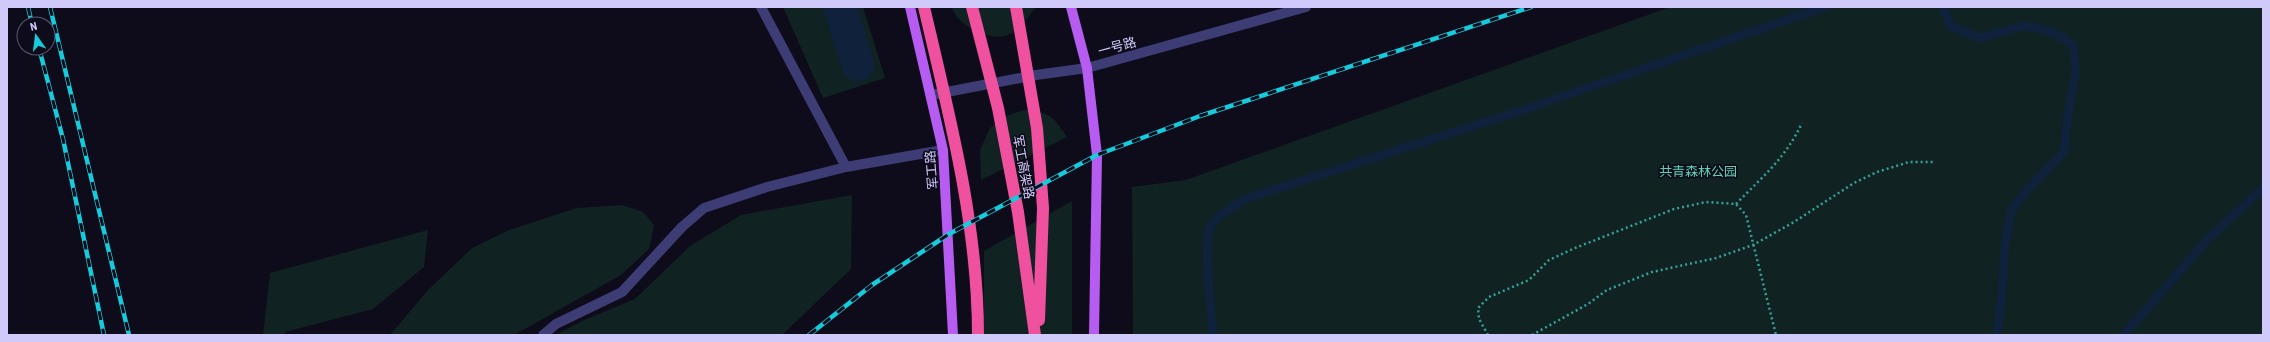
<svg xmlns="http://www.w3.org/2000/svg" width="2270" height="342" font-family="'Roboto Condensed','Noto Sans SC',sans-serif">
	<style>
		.green { fill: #102322 }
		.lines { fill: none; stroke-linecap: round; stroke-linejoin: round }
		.stream { stroke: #0f213b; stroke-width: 9 }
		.canal { stroke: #0f213b; stroke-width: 33 }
		.path { stroke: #37a199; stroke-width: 2.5; stroke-dasharray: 2 3; stroke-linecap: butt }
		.minor { stroke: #3d3c75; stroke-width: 10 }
		.major { stroke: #b65cf0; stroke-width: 10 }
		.highway { stroke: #ef519f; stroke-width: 12 }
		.rail-casing { stroke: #15cbdc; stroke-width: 4.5 }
		.rail { stroke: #0e0c1a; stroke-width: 3; stroke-dasharray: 9; stroke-linecap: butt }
		.labels { text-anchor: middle; stroke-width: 3.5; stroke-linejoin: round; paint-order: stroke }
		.street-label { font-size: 13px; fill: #cfcafa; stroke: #0e0c1a }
		.park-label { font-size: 13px; fill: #5fd2b3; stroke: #0e0c1a }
	</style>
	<rect width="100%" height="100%" fill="#0e0c1a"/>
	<!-- green -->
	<path class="green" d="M783 7H863L885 78 823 98Z
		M952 7H1036C1029 16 1019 31 1008 35 990 42 956 25 952 7Z
		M1670 7H2263V335H1133L1132 187 1186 180Z
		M1024 110C1050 112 1053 116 1067 137L981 180 980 150 990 128 1006 116Z
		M852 195 851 269 782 335H556L584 320 635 299 690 246 741 215Z
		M1072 201V335H984V251Z
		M622 205 643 212 654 225 649 249 621 275 514 335H390L428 290 472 248 509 230 577 208Z
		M428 230 424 267 373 309 285 332V335H263L270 273Z"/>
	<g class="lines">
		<!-- stream -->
		<path class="stream" d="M1943 7 1951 26 1980 38 2023 26 2039 28 2056 34 2073 45 2076 72 2068 114 2064 152 2026 191 2011 211 2005 245 2002 294 1997 335
			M1213 335C1212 316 1202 239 1211 225 1219 214 1234 207 1245 199L1523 110 1825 7
			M2124 335 2208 239 2263 188"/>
		<!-- canal -->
		<path class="canal" d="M840 7 858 65"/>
		<!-- path -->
		<path class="path" d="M1736 204C1763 176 1785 159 1802 123
			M1488 335 1479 319 1478 308 1489 297 1529 280 1549 260 1575 248 1674 209 1706 202 1736 204 1746 215 1776 335
			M1532 335 1588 304 1607 290 1652 272 1716 258 1753 245 1794 222 1854 183 1877 172 1909 162H1935"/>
		<!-- minor -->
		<path class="minor" d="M761 7 846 167
			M931 95 1036 75 1087 68 1306 7
			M543 335 556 324 622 292 682 227 704 208 767 187 846 167 943 150"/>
		<!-- major -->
		<path class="major" d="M910 7 943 150 953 335
			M1071 7 1087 68 1097 155 1094 335"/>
		<!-- highway -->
		<path class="highway" d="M924 7C949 114 978 224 978 335
			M972 7 998 108 1018 212 1035 335
			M1016 7 1037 128 1043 208 1039 320"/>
		<defs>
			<path id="rail" d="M28 7 32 24
				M50 7 129 335
				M39 48 63 139 104 335
				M809 335 872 285 949 234 1097 155 1200 116 1531 7"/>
		</defs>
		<!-- rail casing -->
		<use href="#rail" class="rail-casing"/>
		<!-- rail -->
		<use href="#rail" class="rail"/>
	</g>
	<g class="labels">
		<!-- street labels -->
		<g class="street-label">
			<text transform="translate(1117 46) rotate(-15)" y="5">一号路</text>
			<text transform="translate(1024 167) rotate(79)" y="5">军工高架路</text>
			<text transform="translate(931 170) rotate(-95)" y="5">军工路</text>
		</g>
		<!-- park labels -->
		<g class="park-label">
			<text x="1698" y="176">共青森林公园</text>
		</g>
	</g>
	<!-- border -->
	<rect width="2270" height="342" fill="none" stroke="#cfcafa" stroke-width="16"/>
	<!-- north arrow -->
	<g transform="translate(36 36) rotate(346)"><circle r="19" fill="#0e0c1a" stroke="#5b5874"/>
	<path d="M0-3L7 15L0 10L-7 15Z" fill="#15cbdc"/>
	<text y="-6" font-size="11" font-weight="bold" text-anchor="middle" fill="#cfcafa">N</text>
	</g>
</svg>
